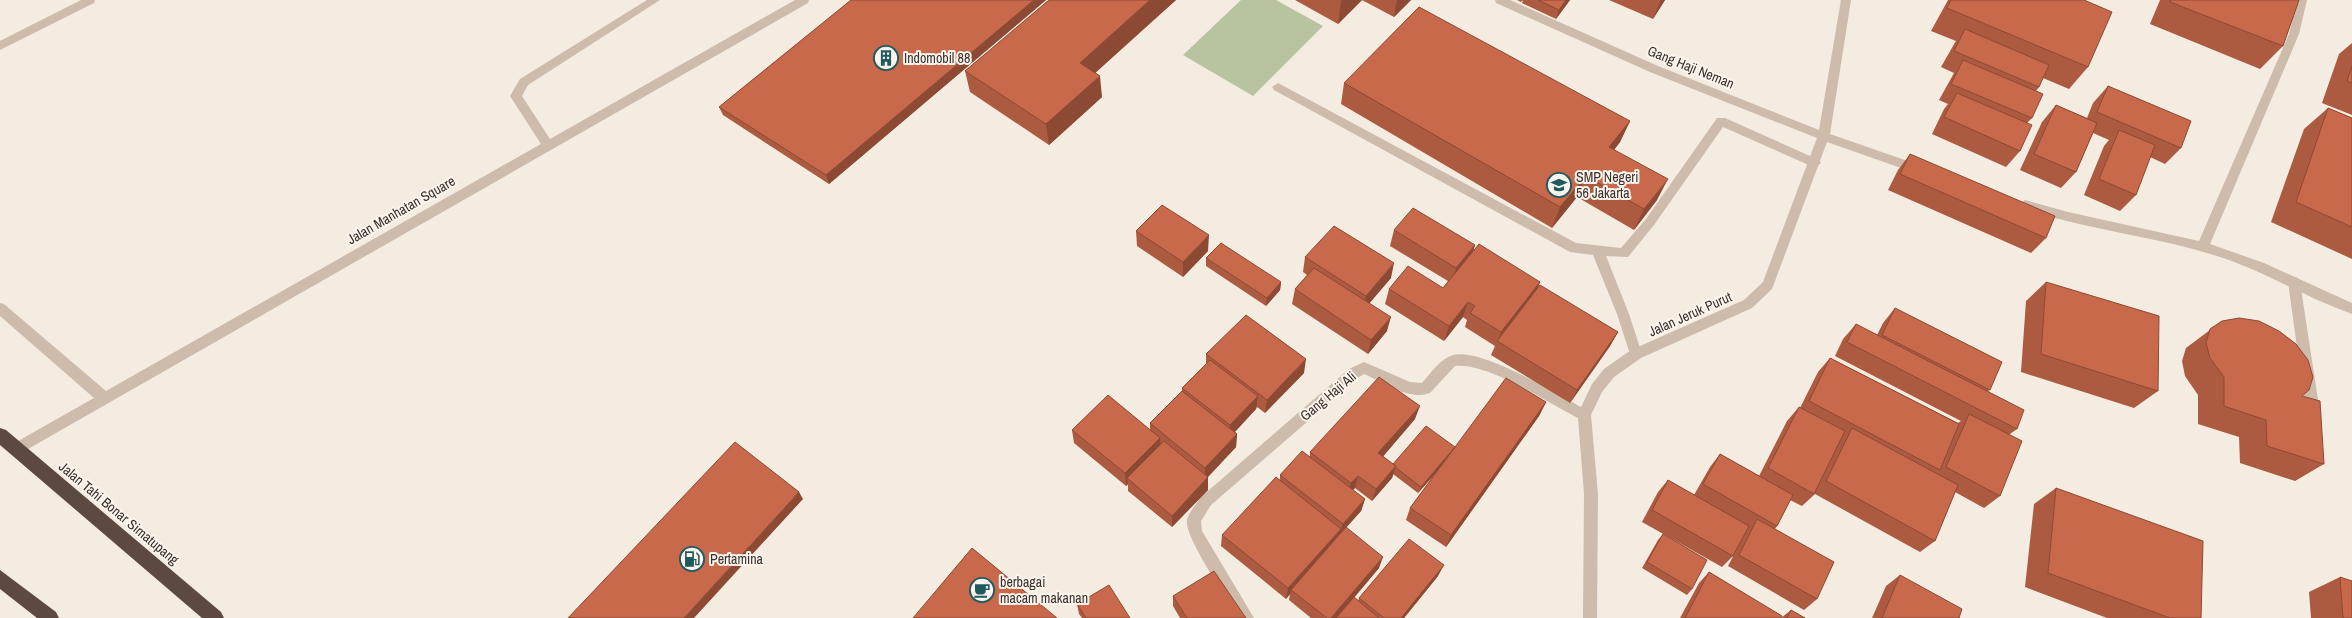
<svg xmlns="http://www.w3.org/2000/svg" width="2352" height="618" font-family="'Archivo Narrow',sans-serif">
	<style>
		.green { fill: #b8c4a0 }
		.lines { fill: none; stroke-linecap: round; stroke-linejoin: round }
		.lane { fill: #cdbbac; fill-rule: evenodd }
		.street { fill: #cdbbac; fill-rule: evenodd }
		.highway { fill: #5c4a42; fill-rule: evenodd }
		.wall { fill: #ac5a40 }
		.shaded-wall { fill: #8c4a34 }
		.building { fill: #c8694b; stroke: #8c4a34 }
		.labels { text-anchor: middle; stroke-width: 4; stroke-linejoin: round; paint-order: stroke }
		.poi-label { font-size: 14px; fill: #3b302b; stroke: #fbf5ee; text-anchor: start }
		.street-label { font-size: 14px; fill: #3b302b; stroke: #fbf5ee }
	</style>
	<rect width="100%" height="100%" fill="#f4ebe1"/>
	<!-- green -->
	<path class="green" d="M1241 0H1276L1323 26 1253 96 1183 55Z"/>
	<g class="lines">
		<!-- lane -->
		<path class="lane" d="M81 0H95L94 3 0 50V41Z
			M647 0H660L528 85 522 96 550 139 795 0H809L808 3 21 453 16 455 11 453 9 449 11 445 94 398 0 316V303L4 304 106 391 541 144 510 96 520 79Z
			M1278 83 1576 243 1621 248 1646 219 1717 118H1725L1819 160 1821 163 1815 168 1811 166 1723 127 1654 225 1628 257 1606 256 1629 314 1642 354 1641 358 1636 360 1631 358 1630 354 1617 314 1593 255 1570 252 1274 90 1272 87Z
			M2294 277 2298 278 2300 282 2320 413 2318 417 2313 419 2308 417 2306 413 2288 282 2290 278Z"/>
		<!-- street -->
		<path class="street" d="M1495 0H1510L1658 66 1819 130 1841 0H1851L1830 134 1922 166 1924 169 1918 174 1827 142 1772 289 1752 308 1641 358 1614 377 1602 392 1591 415 1598 494 1597 618H1583L1584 494 1578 418C1549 403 1487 362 1455 366L1430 393C1409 401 1383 382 1364 374L1359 377 1211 505 1201 521 1202 531 1254 618H1239C1228 600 1184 537 1187 520 1189 512 1197 503 1201 497L1349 369 1364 362 1410 382 1422 383C1431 373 1440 359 1453 355 1482 348 1555 393 1581 407L1592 384 1604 369 1631 350 1744 300 1763 282 1817 138 1650 72 1496 3Z
			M2297 0H2307L2299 34 2210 244 2264 263 2352 303V314C2307 298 2266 272 2220 257 2155 236 2086 230 2021 208L2019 205 2025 200 2068 212 2199 241 2289 34Z"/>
		<!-- highway -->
		<path class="highway" d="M0 428 6 430 221 612 224 618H202L0 445Z
			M0 570 56 612 59 618H37L0 589Z"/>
	</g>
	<!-- wall -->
	<path class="wall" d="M851 0H1046L829 184 723 115 719 107Z
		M1049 0H1176L1095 72 1102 97 1049 145 970 92 965 71Z
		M1295 0H1362L1338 24Z
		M1362 0H1411L1394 17Z
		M1517 0H1570L1556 19 1522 3 1523 0 1521 2Z
		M1609 0H1665L1653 19Z
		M1948 0H2084L2088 67 2069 89 2043 78 2039 87 2036 91 2032 118 2027 123 2020 151 2006 167 1932 134 1944 109 1948 104 1939 100 1954 73 1941 67 1953 46 1956 41 1931 31Z
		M2160 0H2299L2283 46 2260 69 2150 24Z
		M2352 43V115L2322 103 2339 54Z
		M1344 83 1630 121 1620 142 1614 150 1657 200 1634 230 1577 197 1552 228 1341 104Z
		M2108 86 2181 148 2165 164 2150 157 2136 195 2120 211 2084 195 2104 146 2109 140 2093 133 2076 172 2061 188 2020 170 2042 122 2056 105 2087 118 2093 103Z
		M2328 108 2352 118V259L2271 222 2304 129Z
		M1910 154 2046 238 2031 253 1888 190 1898 170Z
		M1394 230 1475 245 1473 252 1540 282 1538 288 1618 332 1610 346 1570 403 1491 355 1495 346 1465 327 1467 320 1463 317 1444 341 1385 304 1389 289 1443 288 1448 281 1390 246Z
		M1136 231 1208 251 1183 277 1137 246Z
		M1305 257 1391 278 1369 303 1387 331 1368 354 1292 304 1295 289 1307 275 1303 272Z
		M1206 258 1281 282 1280 290 1266 306 1206 266Z
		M2046 282 2158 391 2134 408 2021 372 2026 301Z
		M1895 308 1990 390 1988 391 2017 429 2010 434 2000 496 1984 508 1955 492 1935 541 1920 552 1815 494 1802 506 1790 500 1777 526 1775 529 1817 599 1804 610 1728 566 1738 547 1733 556 1722 567 1642 522 1658 492 1668 480 1694 495 1710 467 1720 454 1759 476 1787 421 1799 407 1800 408 1818 372 1830 358 1958 423 1961 421 1835 356 1843 339 1856 324 1877 335 1883 323Z
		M2222 321 2302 396 2324 464 2295 481 2240 463 2239 437 2198 424V395L2185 376 2182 361 2186 348Z
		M1206 354 1304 373 1265 413 1257 407 1256 409 1235 432 1237 434 1236 447 1208 477V490L1172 527 1128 491V484L1126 486 1074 443 1072 430 1150 429V423L1182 392V388L1206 364Z
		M1546 402 1539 416 1446 547 1406 520 1410 508 1438 471 1418 493 1393 474 1392 478 1372 501 1355 488 1353 490 1365 499 1361 511 1346 528 1379 568 1354 598 1358 601 1359 598 1438 576 1404 618H1311L1289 600 1290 594 1286 599 1221 546 1222 535 1280 480V475L1310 456V452L1415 419 1383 456 1393 464 1455 447Z
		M2056 488 2201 618H2107L2025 587 2034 504Z
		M1663 534 1692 589 1687 595 1642 568 1658 540Z
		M1709 572 1781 618 1791 610 1805 618H1680L1699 583Z
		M1900 575 1959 618H1872L1886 586Z
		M2340 577 2352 618H2311L2309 592Z
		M1173 596 1246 618H1180L1173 606Z
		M1077 604 1130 618H1082L1079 614Z"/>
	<!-- shaded-wall -->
	<path class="shaded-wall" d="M1034 0H1046L829 184 826 175Z
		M1150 0H1176L1082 85 1080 63Z
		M1342 0H1362L1338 24 1341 1Z
		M1397 0H1411L1394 17Z
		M1566 0H1570L1556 19 1559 10Z
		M1661 0H1665L1653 19 1660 2Z
		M1100 76 1102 97 1049 145 1046 124Z
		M1630 121 1620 142 1600 168 1609 147Z
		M1586 176 1577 197 1552 228 1560 207Z
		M1668 179 1657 200 1634 230 1644 209Z
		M1209 235 1208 251 1183 277V262Z
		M1475 245 1470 260 1451 283 1456 268Z
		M1394 263 1391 278 1363 311 1366 296Z
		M1281 282 1280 290 1266 306 1267 298Z
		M1540 282 1534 297 1498 341 1501 332Z
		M1468 302 1463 317 1444 341 1449 326Z
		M1391 317 1387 331 1368 354 1371 340Z
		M1618 332 1610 346 1570 403 1577 390Z
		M1306 359 1304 373 1265 413 1267 400Z
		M1258 396 1256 409 1229 438 1230 425Z
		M1546 402 1539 416 1446 547 1451 535Z
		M1420 406 1415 419 1375 466 1378 453Z
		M1237 434 1236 447 1205 480V468Z
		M1160 438 1161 450 1127 478 1128 484 1126 486 1125 473Z
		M1455 447 1452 454 1418 493 1421 487Z
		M1396 466 1392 478 1372 501 1376 489Z
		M1358 476 1355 488 1348 495 1351 483Z
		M1208 477V490L1172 527V516Z
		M799 492 803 499 694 618H684Z
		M1365 499 1361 511 1339 535 1343 524Z
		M1341 529 1338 540 1291 590 1290 594 1286 599 1288 588Z
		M1383 557 1379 568 1336 618H1331Z
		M1444 565 1438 576 1404 618H1401Z"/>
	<!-- building -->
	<path class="building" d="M851 0H1034L826 175 719 107Z
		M1049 0H1150L1080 63 1100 76 1046 124 965 71Z
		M1538 0H1566L1559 10Z
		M1951 0H2084L2112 12 2088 67 1947 8Z
		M2170 0H2299L2283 46 2170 2Z
		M1419 7 1630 121 1609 147 1668 179 1644 209 1586 176 1560 207 1344 83Z
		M1965 29 2049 65 2039 87 1954 51Z
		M1963 60 2043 94 2032 118 1951 84Z
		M2352 66V83L2347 81Z
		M2108 86 2191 121 2181 148 2097 112Z
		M1957 93 2032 125 2020 151 1944 117Z
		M2056 105 2097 123 2076 172 2034 154Z
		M2328 108 2352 118V227L2296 202Z
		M2119 130 2155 145 2136 195 2099 179Z
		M1910 154 2055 216 2046 238 1900 174Z
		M1162 205 1209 235 1183 262 1136 231Z
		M1413 208 1475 245 1456 268 1394 230Z
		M1334 226 1394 263 1366 296 1305 257Z
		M1221 243 1281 282 1267 298 1206 258Z
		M1479 244 1540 282 1501 332 1470 313 1475 306 1468 302 1449 326 1389 289 1408 266 1443 288Z
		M1314 268 1391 317 1371 340 1295 289Z
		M2046 282 2159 316 2158 391 2041 354Z
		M1540 285 1618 332 1577 390 1497 341Z
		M1895 308 2002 362 1990 390 1882 335Z
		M1246 315 1306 359 1267 400 1206 354Z
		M2239 318 2259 321 2279 331 2296 344 2308 360 2313 377 2309 390 2302 396 2320 401 2324 464 2267 446 2266 420 2224 406V377L2210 358 2206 343 2210 329 2222 321Z
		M1856 324 2024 410 2017 429 1847 342Z
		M1830 358 1959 424 1940 470 1809 401Z
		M1210 360 1258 396 1230 425 1182 388Z
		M1379 377 1420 406 1378 453 1396 466 1376 489 1358 476 1351 483 1310 452Z
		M1506 378 1546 402 1451 535 1410 508Z
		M1182 391 1237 434 1205 468 1150 423Z
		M1108 395 1160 438 1125 473 1072 430Z
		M1799 407 1845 431 1814 494 1768 468Z
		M1969 414 2022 441 2000 496 1946 467Z
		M1426 426 1455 447 1421 487 1395 467 1396 466 1393 464Z
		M1852 428 1958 485 1935 541 1826 481Z
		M1164 441 1208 477 1172 516 1127 478Z
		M735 442 799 492 684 618H568Z
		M1302 451 1365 499 1343 524 1280 475Z
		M1720 454 1793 495 1777 526 1703 484Z
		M1276 477 1341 529 1288 588 1222 535Z
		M1668 480 1749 526 1733 556 1652 510Z
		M2056 488 2203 541 2201 618H2170L2048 573Z
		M1757 519 1834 562 1817 599 1739 555Z
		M1346 527 1383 557 1331 618H1327L1291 590Z
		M1663 534 1707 560 1692 589 1647 562Z
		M1409 539 1444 565 1401 618H1384L1359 598Z
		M972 548 1057 618H913Z
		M1214 571 1246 618H1187L1173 596Z
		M1709 572 1782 616 1781 618H1685Z
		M1900 575 1962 609 1959 618H1882Z
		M2340 577 2352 581V618H2343Z
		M1109 585 1130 618H1086L1077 604Z
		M1354 597 1379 618H1336Z
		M1791 610 1805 618H1787Z"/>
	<!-- icons -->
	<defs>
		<symbol id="building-ring" viewBox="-11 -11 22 22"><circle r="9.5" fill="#fbf5ee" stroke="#1f5a5e" stroke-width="1.5"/><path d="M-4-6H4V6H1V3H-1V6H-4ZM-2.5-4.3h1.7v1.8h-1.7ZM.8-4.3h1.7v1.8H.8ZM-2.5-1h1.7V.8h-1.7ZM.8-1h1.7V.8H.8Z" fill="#1f5a5e"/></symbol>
		<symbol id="school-ring" viewBox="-11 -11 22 22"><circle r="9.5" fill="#fbf5ee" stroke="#1f5a5e" stroke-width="1.5"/><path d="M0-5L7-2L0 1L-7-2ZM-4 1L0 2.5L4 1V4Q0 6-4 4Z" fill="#1f5a5e"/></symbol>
		<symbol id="fuel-ring" viewBox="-11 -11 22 22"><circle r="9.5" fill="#fbf5ee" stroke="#1f5a5e" stroke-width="1.5"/><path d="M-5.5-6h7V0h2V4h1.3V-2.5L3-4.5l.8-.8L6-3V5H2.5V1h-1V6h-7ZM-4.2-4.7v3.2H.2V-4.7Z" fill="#1f5a5e"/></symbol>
		<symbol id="cafe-ring" viewBox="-11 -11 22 22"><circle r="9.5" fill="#fbf5ee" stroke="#1f5a5e" stroke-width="1.5"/><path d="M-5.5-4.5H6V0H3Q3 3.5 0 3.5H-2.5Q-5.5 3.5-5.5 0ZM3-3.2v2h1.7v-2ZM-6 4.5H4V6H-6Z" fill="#1f5a5e"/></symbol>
	</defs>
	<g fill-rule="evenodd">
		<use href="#building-ring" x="872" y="44" width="28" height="28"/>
		<use href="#school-ring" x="1545" y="171" width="28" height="28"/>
		<use href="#fuel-ring" x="678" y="545" width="28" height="28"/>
		<use href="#cafe-ring" x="968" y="576" width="28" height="28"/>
	</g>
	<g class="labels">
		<!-- poi labels -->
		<g class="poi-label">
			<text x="904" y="63">Indomobil 88</text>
			<text x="1576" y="182">SMP Negeri<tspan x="1576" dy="16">56 Jakarta</tspan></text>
			<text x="710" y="564">Pertamina</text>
			<text x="1000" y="587">berbagai<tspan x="1000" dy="16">macam makanan</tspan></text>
		</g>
		<!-- street labels -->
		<g class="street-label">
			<text transform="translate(1691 67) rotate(22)" y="5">Gang Haji Neman</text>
			<text transform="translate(401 210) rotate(-30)" y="5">Jalan Manhatan Square</text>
			<text transform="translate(1690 314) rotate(-24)" y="5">Jalan Jeruk Purut</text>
			<text transform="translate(1328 396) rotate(-40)" y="5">Gang Haji Ali</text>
			<text transform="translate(119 513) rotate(40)" y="5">Jalan Tahi Bonar Simatupang</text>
		</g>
	</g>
</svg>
